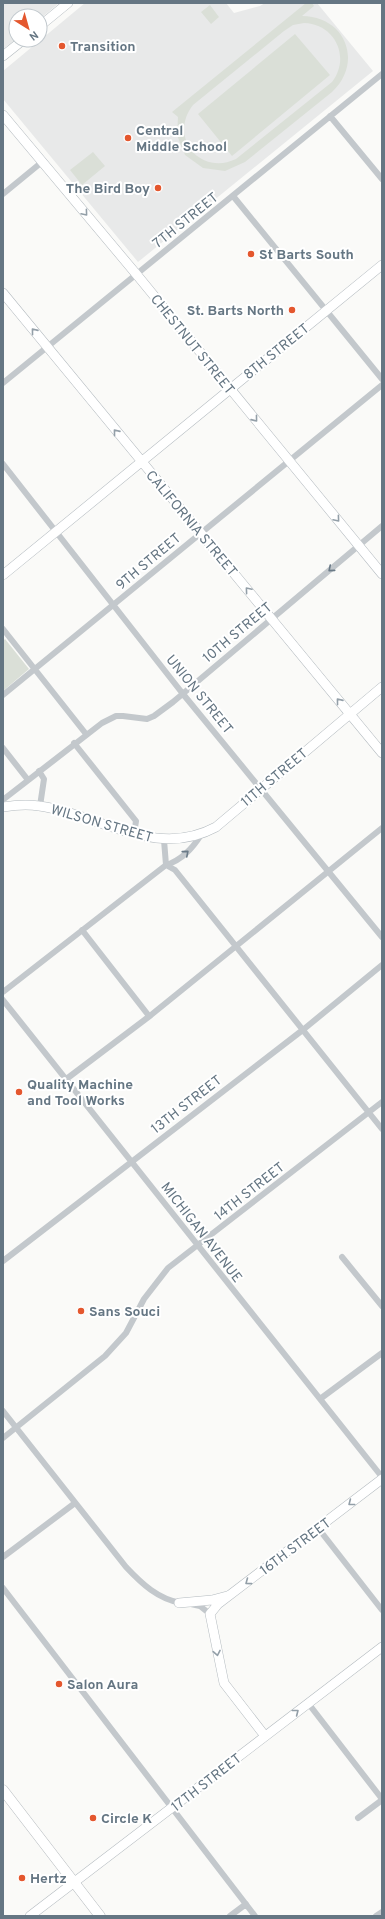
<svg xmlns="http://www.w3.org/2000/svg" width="385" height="1919" font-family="Overpass,sans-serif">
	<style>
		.built { fill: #e8e9e9 }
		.green { fill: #dadfd7; fill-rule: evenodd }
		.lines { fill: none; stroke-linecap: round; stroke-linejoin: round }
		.secondary-casing { stroke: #b3babf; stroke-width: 10 }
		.primary-casing { stroke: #b5babe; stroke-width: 11 }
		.street { stroke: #c3c8cc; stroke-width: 6 }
		.secondary { stroke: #fff; stroke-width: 9 }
		.primary { stroke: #fff; stroke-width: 10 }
		.oneway { stroke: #939fa8 }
		.oneway2 { stroke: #6a7a87 }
		.poi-dot { fill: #e4572e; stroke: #fff; stroke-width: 1.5 }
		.labels { text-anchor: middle; stroke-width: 4; stroke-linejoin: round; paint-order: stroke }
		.poi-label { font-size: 14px; font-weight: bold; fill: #657683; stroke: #fff; text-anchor: start }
		.street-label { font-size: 14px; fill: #657683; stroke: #fff }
	</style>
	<rect width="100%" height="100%" fill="#fafaf8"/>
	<!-- built -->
	<path class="built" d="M3 3H59L40 19V16H16V39L3 49Z
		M85 3H226L234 13 260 6 265 3H317L373 71 138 262 3 99V71Z"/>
	<!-- green -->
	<path class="green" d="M306 3H312L314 6 302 16C345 16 364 62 332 92L245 162 225 171 203 168 185 155 177 135 178 117 172 112ZM304 23C335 24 351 57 332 82L236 159C200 176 168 137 193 105L284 31 293 25Z
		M210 5 219 17 211 24 201 12Z
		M295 34 330 75 232 156 198 114Z
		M93 152 105 166 82 185 70 170Z
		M5 639 29 669 3 691V641Z"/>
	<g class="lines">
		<defs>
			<path id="secondary" d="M40 26 68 3
				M3 56 23 40
				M3 115 137 275 382 574
				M3 293 382 753
				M3 575 382 265
				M3 807C15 805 27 804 39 806 100 814 155 860 216 827L382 687
				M179 1603 212 1600 227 1596
				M265 1736 224 1683 210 1614 218 1604 382 1479
				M30 1916 382 1647"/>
			<path id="primary" d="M3 1790 100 1916"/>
		</defs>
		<!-- secondary casing -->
		<use href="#secondary" class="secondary-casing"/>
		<!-- primary casing -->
		<use href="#primary" class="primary-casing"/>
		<!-- street -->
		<path class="street" d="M330 116 382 179
			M3 194 42 162
			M233 196 382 379
			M3 383 382 74
			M3 464 183 694 382 937
			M3 629 86 734
			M3 695 382 385
			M74 743 136 821 134 834
			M3 748 28 780
			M39 771 44 779 40 806
			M4 799 102 723 116 716H123L147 719 154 716 173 702 382 526
			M166 865 175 870 382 1129
			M166 865C182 860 192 849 201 835
			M82 930 149 1016
			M3 992 166 865 164 840
			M3 1000 382 1477
			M65 1080 151 1015 382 828
			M342 1257 382 1306
			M3 1261 304 1029 382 965
			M320 1399 382 1353
			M3 1411 126 1567C142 1584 158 1599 181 1603
			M3 1438 105 1356 126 1333 144 1299 168 1268 382 1102
			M318 1528 382 1610
			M3 1557 75 1503
			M3 1588 255 1916
			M191 1604 200 1606 210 1614
			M308 1703 382 1799
			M358 1818 382 1800
			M230 1916 246 1904
			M376 1916 382 1912"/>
		<!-- secondary -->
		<use href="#secondary" class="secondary"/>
		<!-- primary -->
		<use href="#primary" class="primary"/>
	</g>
	<!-- one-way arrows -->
	<defs><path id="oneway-chevron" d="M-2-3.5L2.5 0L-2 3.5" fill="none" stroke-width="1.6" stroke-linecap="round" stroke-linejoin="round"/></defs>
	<g class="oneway">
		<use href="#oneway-chevron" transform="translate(85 213) rotate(50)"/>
		<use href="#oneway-chevron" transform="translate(34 331) rotate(-129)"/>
		<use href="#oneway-chevron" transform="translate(255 419) rotate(51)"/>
		<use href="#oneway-chevron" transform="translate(116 432) rotate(-129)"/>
		<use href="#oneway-chevron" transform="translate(337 519) rotate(50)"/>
		<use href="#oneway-chevron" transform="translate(248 590) rotate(-130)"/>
		<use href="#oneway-chevron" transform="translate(339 701) rotate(-129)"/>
		<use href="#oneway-chevron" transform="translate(351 1503) rotate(142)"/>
		<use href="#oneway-chevron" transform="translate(248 1582) rotate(143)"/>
		<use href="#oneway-chevron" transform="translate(217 1653) rotate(79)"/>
		<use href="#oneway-chevron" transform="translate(296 1712) rotate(-38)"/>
	</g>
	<g class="oneway2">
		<use href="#oneway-chevron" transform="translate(331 569) rotate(140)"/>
		<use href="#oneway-chevron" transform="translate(186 853) rotate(-41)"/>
	</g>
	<!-- markers -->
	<g class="poi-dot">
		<circle cx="62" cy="46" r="4"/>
		<circle cx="128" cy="138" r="4"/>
		<circle cx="158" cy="188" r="4"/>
		<circle cx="251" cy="254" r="4"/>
		<circle cx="292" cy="310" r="4"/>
		<circle cx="19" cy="1092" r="4"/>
		<circle cx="81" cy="1311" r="4"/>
		<circle cx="59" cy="1684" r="4"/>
		<circle cx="93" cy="1818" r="4"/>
		<circle cx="22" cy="1878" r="4"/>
	</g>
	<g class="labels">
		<!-- poi labels -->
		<g class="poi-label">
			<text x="70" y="51">Transition</text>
			<text x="136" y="135">Central<tspan x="136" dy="16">Middle School</tspan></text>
			<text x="150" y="193" text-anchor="end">The Bird Boy</text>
			<text x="259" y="259">St Barts South</text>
			<text x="284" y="315" text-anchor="end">St. Barts North</text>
			<text x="27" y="1089">Quality Machine<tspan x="27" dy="16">and Tool Works</tspan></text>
			<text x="89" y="1316">Sans Souci</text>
			<text x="67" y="1689">Salon Aura</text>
			<text x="101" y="1823">Circle K</text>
			<text x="30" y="1883">Hertz</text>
		</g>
		<!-- street labels -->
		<g class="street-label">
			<text transform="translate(185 220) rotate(-39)" y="5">7TH STREET</text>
			<text transform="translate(193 344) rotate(51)" y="5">CHESTNUT STREET</text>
			<text transform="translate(276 351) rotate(-39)" y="5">8TH STREET</text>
			<text transform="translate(192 523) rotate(50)" y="5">CALIFORNIA STREET</text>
			<text transform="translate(148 561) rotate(-40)" y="5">9TH STREET</text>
			<text transform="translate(237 632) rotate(-40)" y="5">10TH STREET</text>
			<text transform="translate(200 694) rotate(51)" y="5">UNION STREET</text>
			<text transform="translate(274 777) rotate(-40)" y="5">11TH STREET</text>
			<text transform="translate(102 823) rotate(16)" y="5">WILSON STREET</text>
			<text transform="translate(186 1104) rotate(-38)" y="5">13TH STREET</text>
			<text transform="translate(249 1191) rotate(-38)" y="5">14TH STREET</text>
			<text transform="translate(202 1232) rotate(52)" y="5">MICHIGAN AVENUE</text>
			<text transform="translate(295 1546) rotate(-37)" y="5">16TH STREET</text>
			<text transform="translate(206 1782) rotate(-38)" y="5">17TH STREET</text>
		</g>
	</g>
	<!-- border -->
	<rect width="385" height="1919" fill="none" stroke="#657683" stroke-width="8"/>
	<!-- north arrow -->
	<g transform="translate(28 28) rotate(143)"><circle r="19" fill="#ffffff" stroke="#c1c8cd"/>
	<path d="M0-3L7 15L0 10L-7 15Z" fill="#e4572e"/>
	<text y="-6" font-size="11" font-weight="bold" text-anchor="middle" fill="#657683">N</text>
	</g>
</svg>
